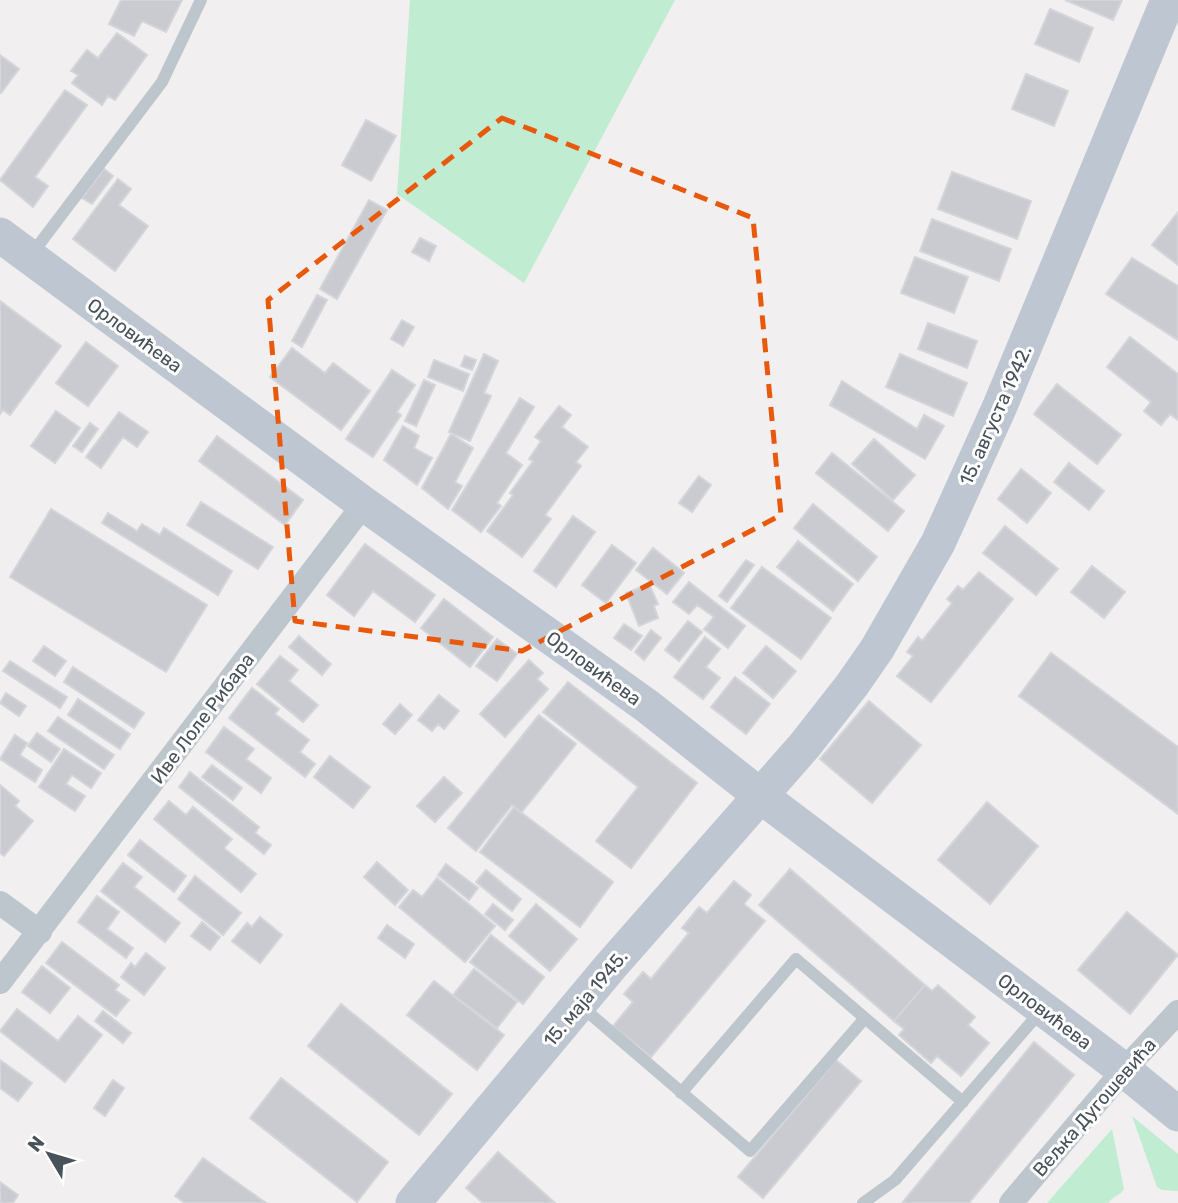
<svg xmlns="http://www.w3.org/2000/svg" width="1178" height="1203" font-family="Rubik,sans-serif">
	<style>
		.green { fill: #c0ecd1 }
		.building { fill: #c9cbd1; stroke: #d3d5da; stroke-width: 2 }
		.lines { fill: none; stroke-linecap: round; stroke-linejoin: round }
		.lane { stroke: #bec6cd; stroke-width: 12 }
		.street { stroke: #bec6cd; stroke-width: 24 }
		.secondary { stroke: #bec7d1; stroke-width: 35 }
		.marked { fill: none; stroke: #e8590c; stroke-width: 5; stroke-dasharray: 14 9; stroke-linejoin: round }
		.labels { text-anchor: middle; stroke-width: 6; stroke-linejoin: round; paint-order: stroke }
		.street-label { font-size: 19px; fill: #48525b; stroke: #fff }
	</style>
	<rect width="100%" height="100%" fill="#f1efef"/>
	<!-- green -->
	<path class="green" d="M410 0H675L524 283 397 194Z
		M1132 1116 1178 1154V1191L1162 1190 1157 1187Z
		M1112 1129 1124 1189C1120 1196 1113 1196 1108 1203H1047Z"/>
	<!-- building -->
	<path class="building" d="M121 0H182L166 32 142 21 134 36 109 24Z
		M1065 0H1122L1113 20Z
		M1050 9 1093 28 1079 62 1035 44Z
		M117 33 147 55 115 100 108 96 102 105 72 83 78 75 71 71 87 50 98 58Z
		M0 55 19 69 1 93 0 92Z
		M1026 74 1068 91 1054 126 1012 109Z
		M65 90 87 105 35 177 48 186 33 207 0 180Z
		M366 120 396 136 371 181 342 165Z
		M104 169 113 176 92 204 82 198Z
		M952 172 1031 201 1017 239 938 209Z
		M118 179 131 189 119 205 148 226 115 271 73 239Z
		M369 200 387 210 337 299 320 289Z
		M1178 212V265L1152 245Z
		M932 219 1011 249 999 281 920 251Z
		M420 238 436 246 429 261 412 252Z
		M915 257 968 277 954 313 901 293Z
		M1132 258 1178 286V340L1106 294Z
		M317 295 327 300 302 347 292 341Z
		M0 301 61 346 10 415 3 410 0 414Z
		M402 320 414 327 403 346 391 339Z
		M928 323 977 341 967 368 918 349Z
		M1130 337 1178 374V420L1170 414 1161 425 1144 411 1151 402 1107 367Z
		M86 342 118 366 88 406 56 383Z
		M292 348 325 373 333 363 370 391 341 430 270 377Z
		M484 354 498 361 484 393 491 396 470 441 449 432Z
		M900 354 967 383 953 416 886 387Z
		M465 356 476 360 472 370 461 366Z
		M434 360 469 374 463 391 428 377Z
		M392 370 415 385 397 412 401 415 373 457 346 439Z
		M424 380 435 385 416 426 405 421Z
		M842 381 917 429 924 415 944 426 925 459 830 405Z
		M1057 384 1121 435 1097 464 1034 414Z
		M520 398 534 407 506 453 522 465 497 503 501 506 481 532 452 510Z
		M559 406 571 415 562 427 588 447 576 462 581 466 545 515 551 519 522 557 487 531 513 495 510 493 533 461 529 459 541 441 535 437Z
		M56 411 80 428 55 463 31 446Z
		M119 412 148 432 137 447 123 437 101 468 86 457Z
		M90 423 98 429 82 452 73 446Z
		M403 426 419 436 414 448 432 458 417 485 384 460Z
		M451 434 473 448 455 482 462 486 448 509 422 488Z
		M217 436 303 500 285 525 199 461Z
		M874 439 915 475 893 500 852 464Z
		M832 453 904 511 888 531 816 473Z
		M1069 463 1104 491 1089 510 1054 482Z
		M1021 469 1051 493 1027 523 998 499Z
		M699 476 711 485 692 512 679 503Z
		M201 502 273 547 258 569 187 525Z
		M813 504 877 557 858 581 794 528Z
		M51 509 207 605 166 672 10 577Z
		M108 513 137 531 142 524 160 535 164 528 232 571 218 595 102 523Z
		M573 516 595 532 556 587 534 571Z
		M1005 526 1058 569 1036 595 983 553Z
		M798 541 853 584 833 611 777 567Z
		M365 544 435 595 415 622 373 591 354 616 327 595Z
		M612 545 636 563 606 603 582 585Z
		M653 548 684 573 667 594 636 570Z
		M746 560 754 565 727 602 719 596Z
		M1092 566 1125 592 1104 618 1071 592Z
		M762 567 831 618 801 659 731 608Z
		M979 572 1013 599 931 702 897 676 913 656 907 652 918 637 922 641 952 603 947 599 958 586 963 590Z
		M689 582 745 626 728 648 704 629 714 617 697 605 689 614 673 602Z
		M649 584 658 604 654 606 658 618 639 626 626 593Z
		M444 599 493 637 470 667 421 628Z
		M688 621 702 632 679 661 665 650Z
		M624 624 642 636 631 650 614 638Z
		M651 630 661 638 644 660 635 652Z
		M299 636 331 664 322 675 289 647Z
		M705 637 720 649 706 667 720 678 703 699 674 677Z
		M497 639 517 654 497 681 476 666Z
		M44 646 66 661 55 676 33 661Z
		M766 646 796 671 773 698 743 673Z
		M1051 653 1178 747V814L1019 696Z
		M280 656 298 670 289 681 318 705 303 722 257 684Z
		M529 660 543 673 537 679 548 689 505 737 480 714Z
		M10 661 67 697 60 708 3 671Z
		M73 667 144 713 134 728 64 682Z
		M735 677 770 704 746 734 711 707Z
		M568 682 697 783 631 868 596 841 638 787 543 712Z
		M252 688 279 709 275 714 309 740 300 752 315 764 305 777 229 718Z
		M6 693 26 706 19 716 0 703Z
		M439 695 459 711 444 729 438 724 432 731 418 720Z
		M78 699 130 734 120 749 68 715Z
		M869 701 921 745 872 803 820 759Z
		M400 704 412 715 395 734 383 724Z
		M539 715 576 744 521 813 512 805 476 851 448 828Z
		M58 717 114 755 104 769 48 731Z
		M224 727 254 749 246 759 271 778 261 793 206 752Z
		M37 733 60 749 51 762 28 746Z
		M15 735 27 743 20 755 42 770 35 782 0 759Z
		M64 749 101 773 91 788 72 775 66 784 85 796 75 811 39 787Z
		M330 756 370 787 353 808 314 777Z
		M212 765 242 788 233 800 202 777Z
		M190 772 259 827 255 833 271 845 264 854 179 787Z
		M444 777 462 793 435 822 417 806Z
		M0 785 19 801 15 806 33 821 4 856 0 853Z
		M169 801 186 815 193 807 232 839 224 848 256 874 241 892 154 819Z
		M987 802 1038 846 990 904 938 860Z
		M514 807 613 882 580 927 480 852Z
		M140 840 186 876 174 892 128 855Z
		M377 862 408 890 395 905 364 877Z
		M123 863 142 877 134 887 180 923 165 942 101 891Z
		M446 864 478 888 469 900 438 875Z
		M790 869 925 985 894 1021 759 905Z
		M486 870 521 899 512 911 476 882Z
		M195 876 241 913 223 935 178 899Z
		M437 878 495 926 465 962 399 907 413 890 422 897Z
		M734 881 751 895 744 904 765 921 651 1057 613 1026 633 1002 624 994 643 972 651 979 689 933 682 928 699 907 707 913Z
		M97 896 119 912 107 929 133 948 126 958 78 922Z
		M493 904 513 920 505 930 485 914Z
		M536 904 577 939 550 971 509 936Z
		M1127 912 1178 955 1130 1014 1078 970Z
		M260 917 282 935 260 963 232 941 247 923 252 927Z
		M202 922 220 937 210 950 191 936Z
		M387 925 414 944 405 958 378 938Z
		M491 935 544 977 523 1004 470 962Z
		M62 942 119 985 115 990 129 1000 116 1016 46 963Z
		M146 953 165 968 144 995 121 977 131 963 135 967Z
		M42 966 70 988 50 1013 22 992Z
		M474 969 517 1002 497 1028 453 995Z
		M434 981 504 1035 477 1070 407 1015Z
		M925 985 932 991 938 985 975 1017 968 1025 989 1043 961 1076 937 1056 931 1063 899 1035 904 1029 894 1021Z
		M341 1004 452 1094 419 1135 308 1046Z
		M17 1009 58 1041 78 1016 102 1035 65 1082 0 1031Z
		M103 1011 131 1033 123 1043 95 1021Z
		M1034 1042 1074 1075 1047 1108 969 1203H902Z
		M0 1060 32 1083 18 1101 0 1088Z
		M836 1060 861 1081 763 1198 738 1177Z
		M281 1078 388 1162 357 1202 250 1118Z
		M113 1080 124 1088 105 1116 94 1108Z
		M498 1152 555 1203H483L466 1188Z
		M203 1158 266 1203H185L175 1196Z
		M0 1182 18 1195 13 1203H0Z"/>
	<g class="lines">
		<!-- lane -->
		<path class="lane" d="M31 255 162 82 201 0
			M582 1007 750 1151 865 1018
			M681 1093 796 959 963 1102
			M863 1203 895 1180 1041 1011"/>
		<!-- street -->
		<path class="street" d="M0 903 40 932
			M0 982 364 504
			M1011 1203 1124 1070 1178 1012"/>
		<!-- secondary -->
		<path class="secondary" d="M0 235 364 504 647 706 762 797 1124 1070 1178 1114
			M413 1203 610 967 805 745 852 685 877 649 938 543 1000 406 1168 0"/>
	</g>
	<!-- marked area -->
	<path class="marked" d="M502 118 753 218 781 515 522 651 295 621 268 300Z"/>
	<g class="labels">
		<!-- street labels -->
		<g class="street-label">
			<text transform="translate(135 335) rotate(36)" y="7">Орловићева</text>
			<text transform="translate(995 415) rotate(-66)" y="7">15. августа 1942.</text>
			<text transform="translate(594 668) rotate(36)" y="7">Орловићева</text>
			<text transform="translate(202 718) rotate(-53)" y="7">Иве Лоле Рибара</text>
			<text transform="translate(585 998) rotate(-50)" y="7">15. маја 1945.</text>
			<text transform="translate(1045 1011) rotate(37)" y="7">Орловићева</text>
			<text transform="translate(1094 1107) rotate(-49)" y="7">Вељка Дугошевића</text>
		</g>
	</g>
	<!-- north arrow -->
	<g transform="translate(49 1154) rotate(308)" stroke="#ffffff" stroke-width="5" paint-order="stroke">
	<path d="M0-5L12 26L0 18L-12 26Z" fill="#48525b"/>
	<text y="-10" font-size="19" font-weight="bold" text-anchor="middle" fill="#48525b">N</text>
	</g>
</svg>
